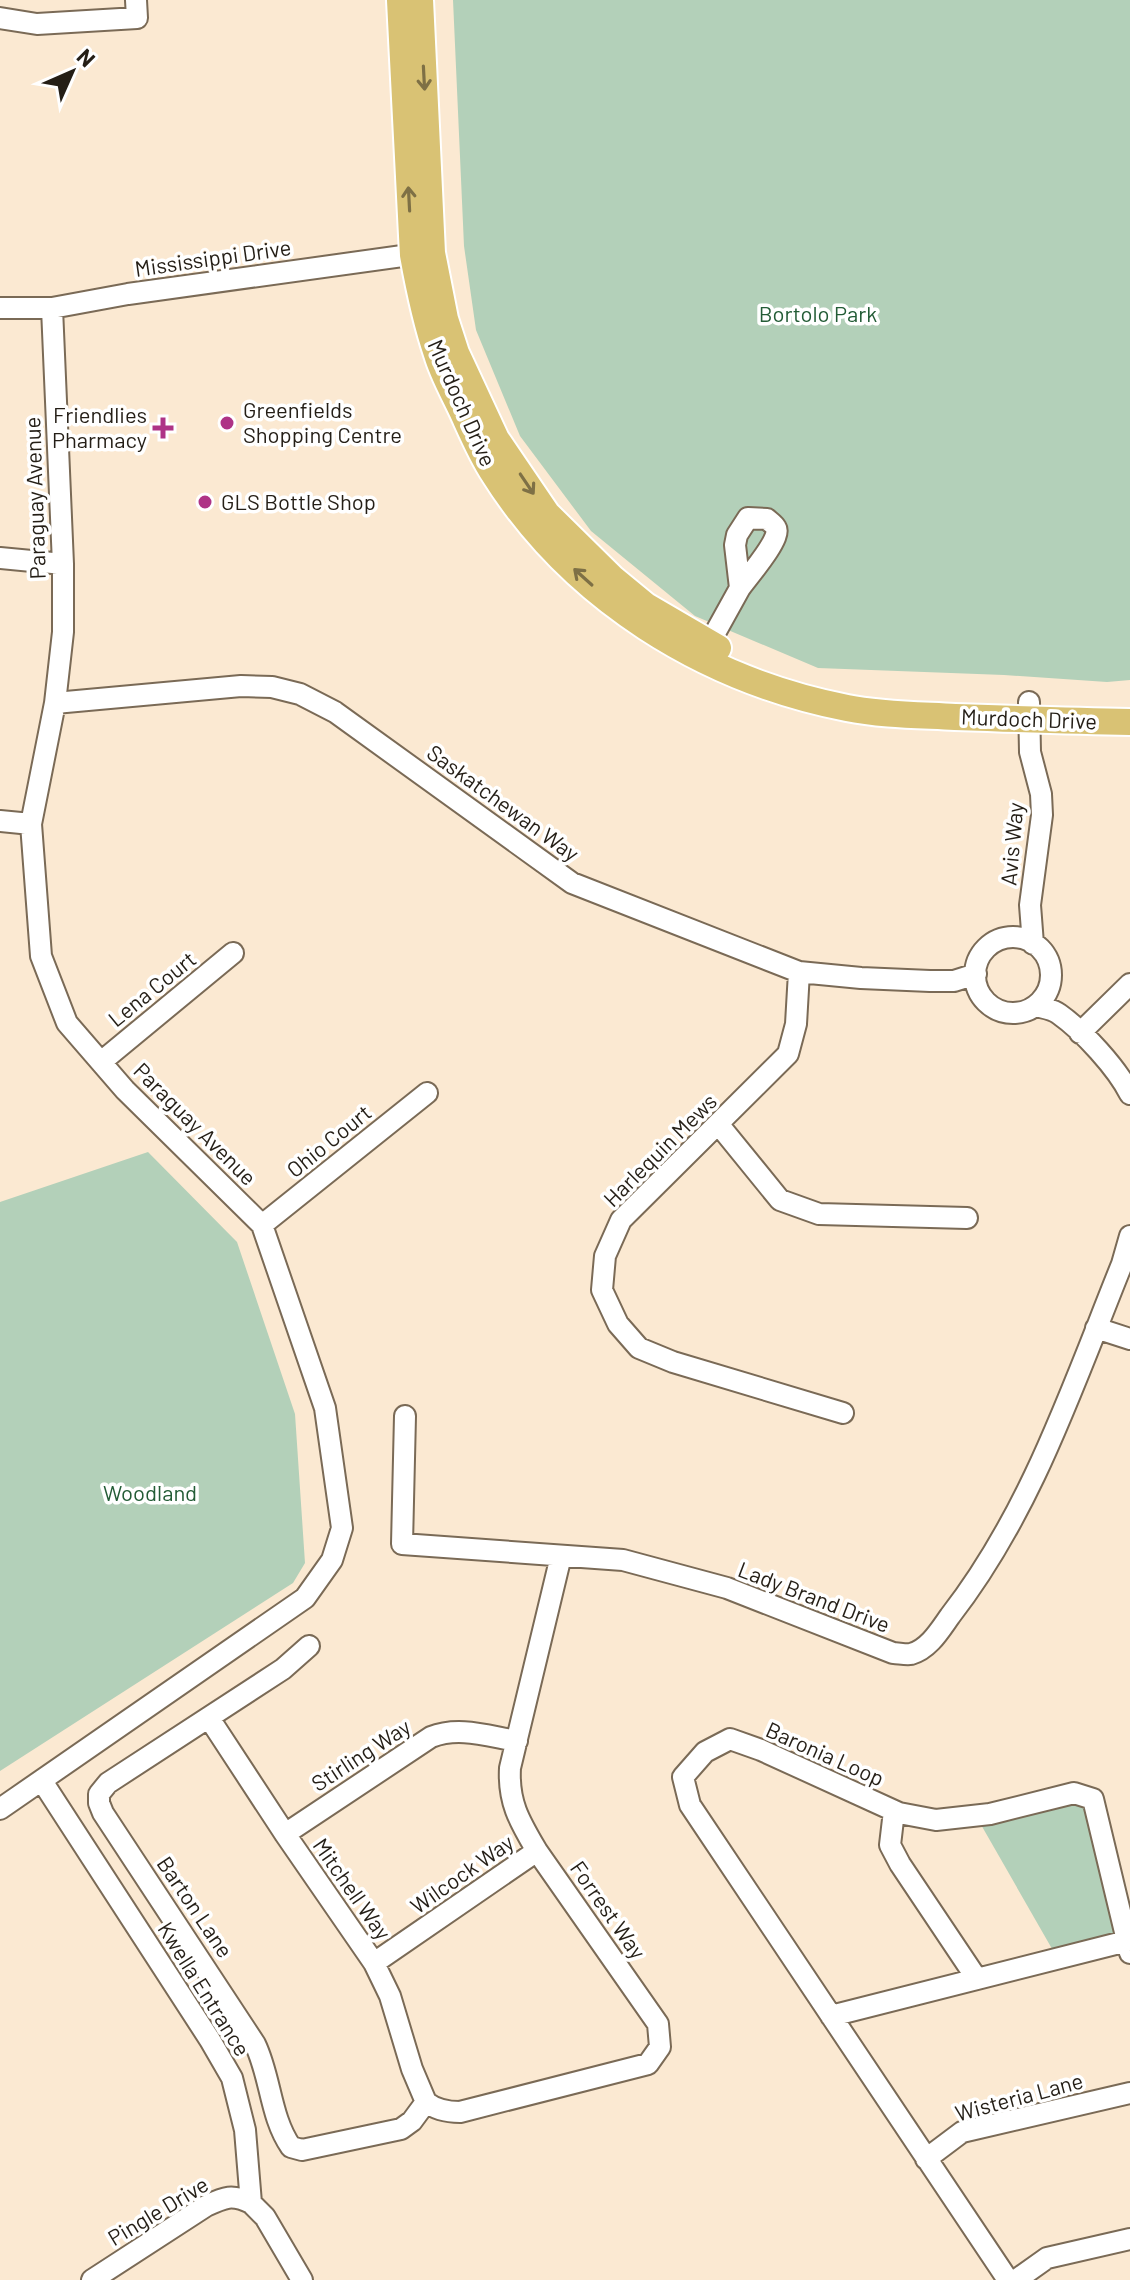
<svg xmlns="http://www.w3.org/2000/svg" width="1130" height="2280" font-family="Barlow,sans-serif">
	<style>
		.green { fill: #b3d0b9 }
		.lines { fill: none; stroke-linecap: round; stroke-linejoin: round }
		.minor-casing { stroke: #7a6a56; stroke-width: 24 }
		.major-casing { stroke: #fff; stroke-width: 30 }
		.minor { stroke: #fff; stroke-width: 20 }
		.major { stroke: #d9c274; stroke-width: 26 }
		.oneway { stroke: #7e7045 }
		.poi-dot { fill: #ae3386; stroke: #fff; stroke-width: 3 }
		.labels { text-anchor: middle; stroke-width: 7; stroke-linejoin: round; paint-order: stroke }
		.street-label { font-size: 22px; fill: #241e16; stroke: #fff }
		.park-label { font-size: 22px; fill: #235c36; stroke: #fff }
		.poi-label { font-size: 22px; fill: #241e16; stroke: #fff; text-anchor: start }
	</style>
	<rect width="100%" height="100%" fill="#fbe9d2"/>
	<!-- green -->
	<path class="green" d="M453 0H1130V680L1107 682 1004 675 818 668 695 616 591 531 520 436 476 330 464 246Z
		M148 1152 237 1242 295 1414 305 1563 293 1583 0 1771V1202Z
		M1076 1799 1085 1805 1119 1937 1055 1954 980 1823Z"/>
	<g class="lines">
		<defs>
			<path id="minor" d="M0 18 37 24 137 18 136 0
				M0 308H52L128 294 424 253
				M0 558 63 564
				M709 644 740 588 735 545 737 535 748 518 767 519C770 522 774 524 776 528 782 538 747 578 740 588
				M1029 702 1030 752 1041 794 1042 815 1030 905 1033 944
				M55 703 241 686 272 687 300 694 335 712 572 883 799 972 861 978 930 981H954L976 974
				M0 821 31 824
				M975 975a38 38 0 1 1 76 0a38 38 0 1 1-76 0Z
				M799 972 796 1024 788 1054 621 1220 605 1256 602 1290 618 1324 639 1348 673 1362 843 1413
				M1036 1006C1043 1008 1053 1009 1059 1014 1083 1031 1117 1068 1130 1094
				M1080 1033 1130 984
				M101 1062 233 953
				M719 1125 780 1200 819 1214 967 1218
				M262 1225 427 1093
				M1096 1328 1130 1339
				M405 1416 402 1544 623 1560 727 1588 893 1653C898 1653 906 1655 911 1654 929 1649 940 1630 950 1616 1031 1512 1073 1385 1122 1264L1130 1236
				M309 1646 283 1669 108 1783 99 1794V1803L103 1813 255 2044C271 2077 270 2117 291 2147L302 2150 401 2129 412 2121 426 2102
				M209 1718 285 1834 374 1963 390 1996 412 2069 426 2102
				M42 1781 210 2040 232 2078 245 2130 251 2203 265 2217 302 2280
				M0 1809 305 1598 332 1560 342 1528 325 1408 262 1225 125 1090 67 1023 41 956 31 824 55 703 63 632V564L52 308
				M894 1811 890 1845 900 1864 977 1979
				M285 1834 431 1737C459 1726 487 1736 517 1741
				M374 1963 537 1851
				M831 2016 1127 1941
				M426 2102C436 2110 447 2112 460 2112L648 2064 660 2047 658 2024 537 1851C520 1822 508 1803 510 1768L561 1556
				M926 2159 962 2132 1130 2093
				M92 2280 206 2206C225 2197 232 2194 251 2203
				M1008 2280 690 1805 683 1777 705 1752 730 1739 761 1750 899 1813 936 1820 990 1814 1074 1793 1093 1799 1130 1953
				M1016 2280 1047 2258 1130 2239"/>
			<path id="major" d="M400 0 413 255C419 288 426 322 437 354 443 375 455 395 464 415 473 435 482 456 494 474 572 598 704 680 847 708 882 715 919 715 955 717 1013 719 1072 721 1130 722
				M420 0 432 253 445 319 456 353 496 439 547 514 612 578 646 606 718 648"/>
		</defs>
		<!-- minor casing -->
		<use href="#minor" class="minor-casing"/>
		<!-- major casing -->
		<use href="#major" class="major-casing"/>
		<!-- minor -->
		<use href="#minor" class="minor"/>
		<!-- major -->
		<use href="#major" class="major"/>
	</g>
	<!-- one-way arrows -->
	<defs><path id="oneway-shaft" d="M-6 0H5M1.5-3L5.5 0L1.5 3" fill="none" stroke-width="1.6" stroke-linecap="round" stroke-linejoin="round" transform="scale(2)"/></defs>
	<g class="oneway">
		<use href="#oneway-shaft" transform="translate(424 78) rotate(87)"/>
		<use href="#oneway-shaft" transform="translate(409 199) rotate(-93)"/>
		<use href="#oneway-shaft" transform="translate(527 484) rotate(56)"/>
		<use href="#oneway-shaft" transform="translate(583 577) rotate(-138)"/>
	</g>
	<!-- markers -->
	<g class="poi-dot">
		<circle cx="227" cy="423" r="8"/>
		<path d="M159 416h8v8h8v8h-8v8h-8v-8h-8v-8h8z"/>
		<circle cx="205" cy="502" r="8"/>
	</g>
	<g class="labels">
		<!-- street labels -->
		<g class="street-label">
			<text transform="translate(213 258) rotate(-8)" y="8">Mississippi Drive</text>
			<text transform="translate(462 403) rotate(66)" y="8">Murdoch Drive</text>
			<text transform="translate(35 498) rotate(-92)" y="8">Paraguay Avenue</text>
			<text transform="translate(1029 719) rotate(2)" y="8">Murdoch Drive</text>
			<text transform="translate(503 803) rotate(36)" y="8">Saskatchewan Way</text>
			<text transform="translate(1012 844) rotate(-85)" y="8">Avis Way</text>
			<text transform="translate(152 989) rotate(-39)" y="8">Lena Court</text>
			<text transform="translate(195 1124) rotate(45)" y="8">Paraguay Avenue</text>
			<text transform="translate(329 1141) rotate(-39)" y="8">Ohio Court</text>
			<text transform="translate(660 1150) rotate(-45)" y="8">Harlequin Mews</text>
			<text transform="translate(814 1597) rotate(21)" y="8">Lady Brand Drive</text>
			<text transform="translate(825 1754) rotate(24)" y="8">Baronia Loop</text>
			<text transform="translate(361 1755) rotate(-33)" y="8">Stirling Way</text>
			<text transform="translate(462 1874) rotate(-35)" y="8">Wilcock Way</text>
			<text transform="translate(352 1889) rotate(55)" y="8">Mitchell Way</text>
			<text transform="translate(195 1907) rotate(56)" y="8">Barton Lane</text>
			<text transform="translate(608 1910) rotate(55)" y="8">Forrest Way</text>
			<text transform="translate(204 1989) rotate(58)" y="8">Kwella Entrance</text>
			<text transform="translate(1019 2097) rotate(-15)" y="8">Wisteria Lane</text>
			<text transform="translate(158 2211) rotate(-31)" y="8">Pingle Drive</text>
		</g>
		<!-- park labels -->
		<g class="park-label">
			<text x="818" y="322">Bortolo Park</text>
			<text x="150" y="1501">Woodland</text>
		</g>
		<!-- poi labels -->
		<g class="poi-label">
			<text x="243" y="418">Greenfields<tspan x="243" dy="25">Shopping Centre</tspan></text>
			<text x="147" y="423" text-anchor="end">Friendlies<tspan x="147" dy="25">Pharmacy</tspan></text>
			<text x="221" y="510">GLS Bottle Shop</text>
		</g>
	</g>
	<!-- north arrow -->
	<g transform="translate(72 72) rotate(45)" stroke="#ffffff" stroke-width="6" paint-order="stroke">
	<path d="M0-6L14 30L0 20L-14 30Z" fill="#241e16"/>
	<text y="-12" font-size="22" font-weight="bold" text-anchor="middle" fill="#241e16">N</text>
	</g>
</svg>
